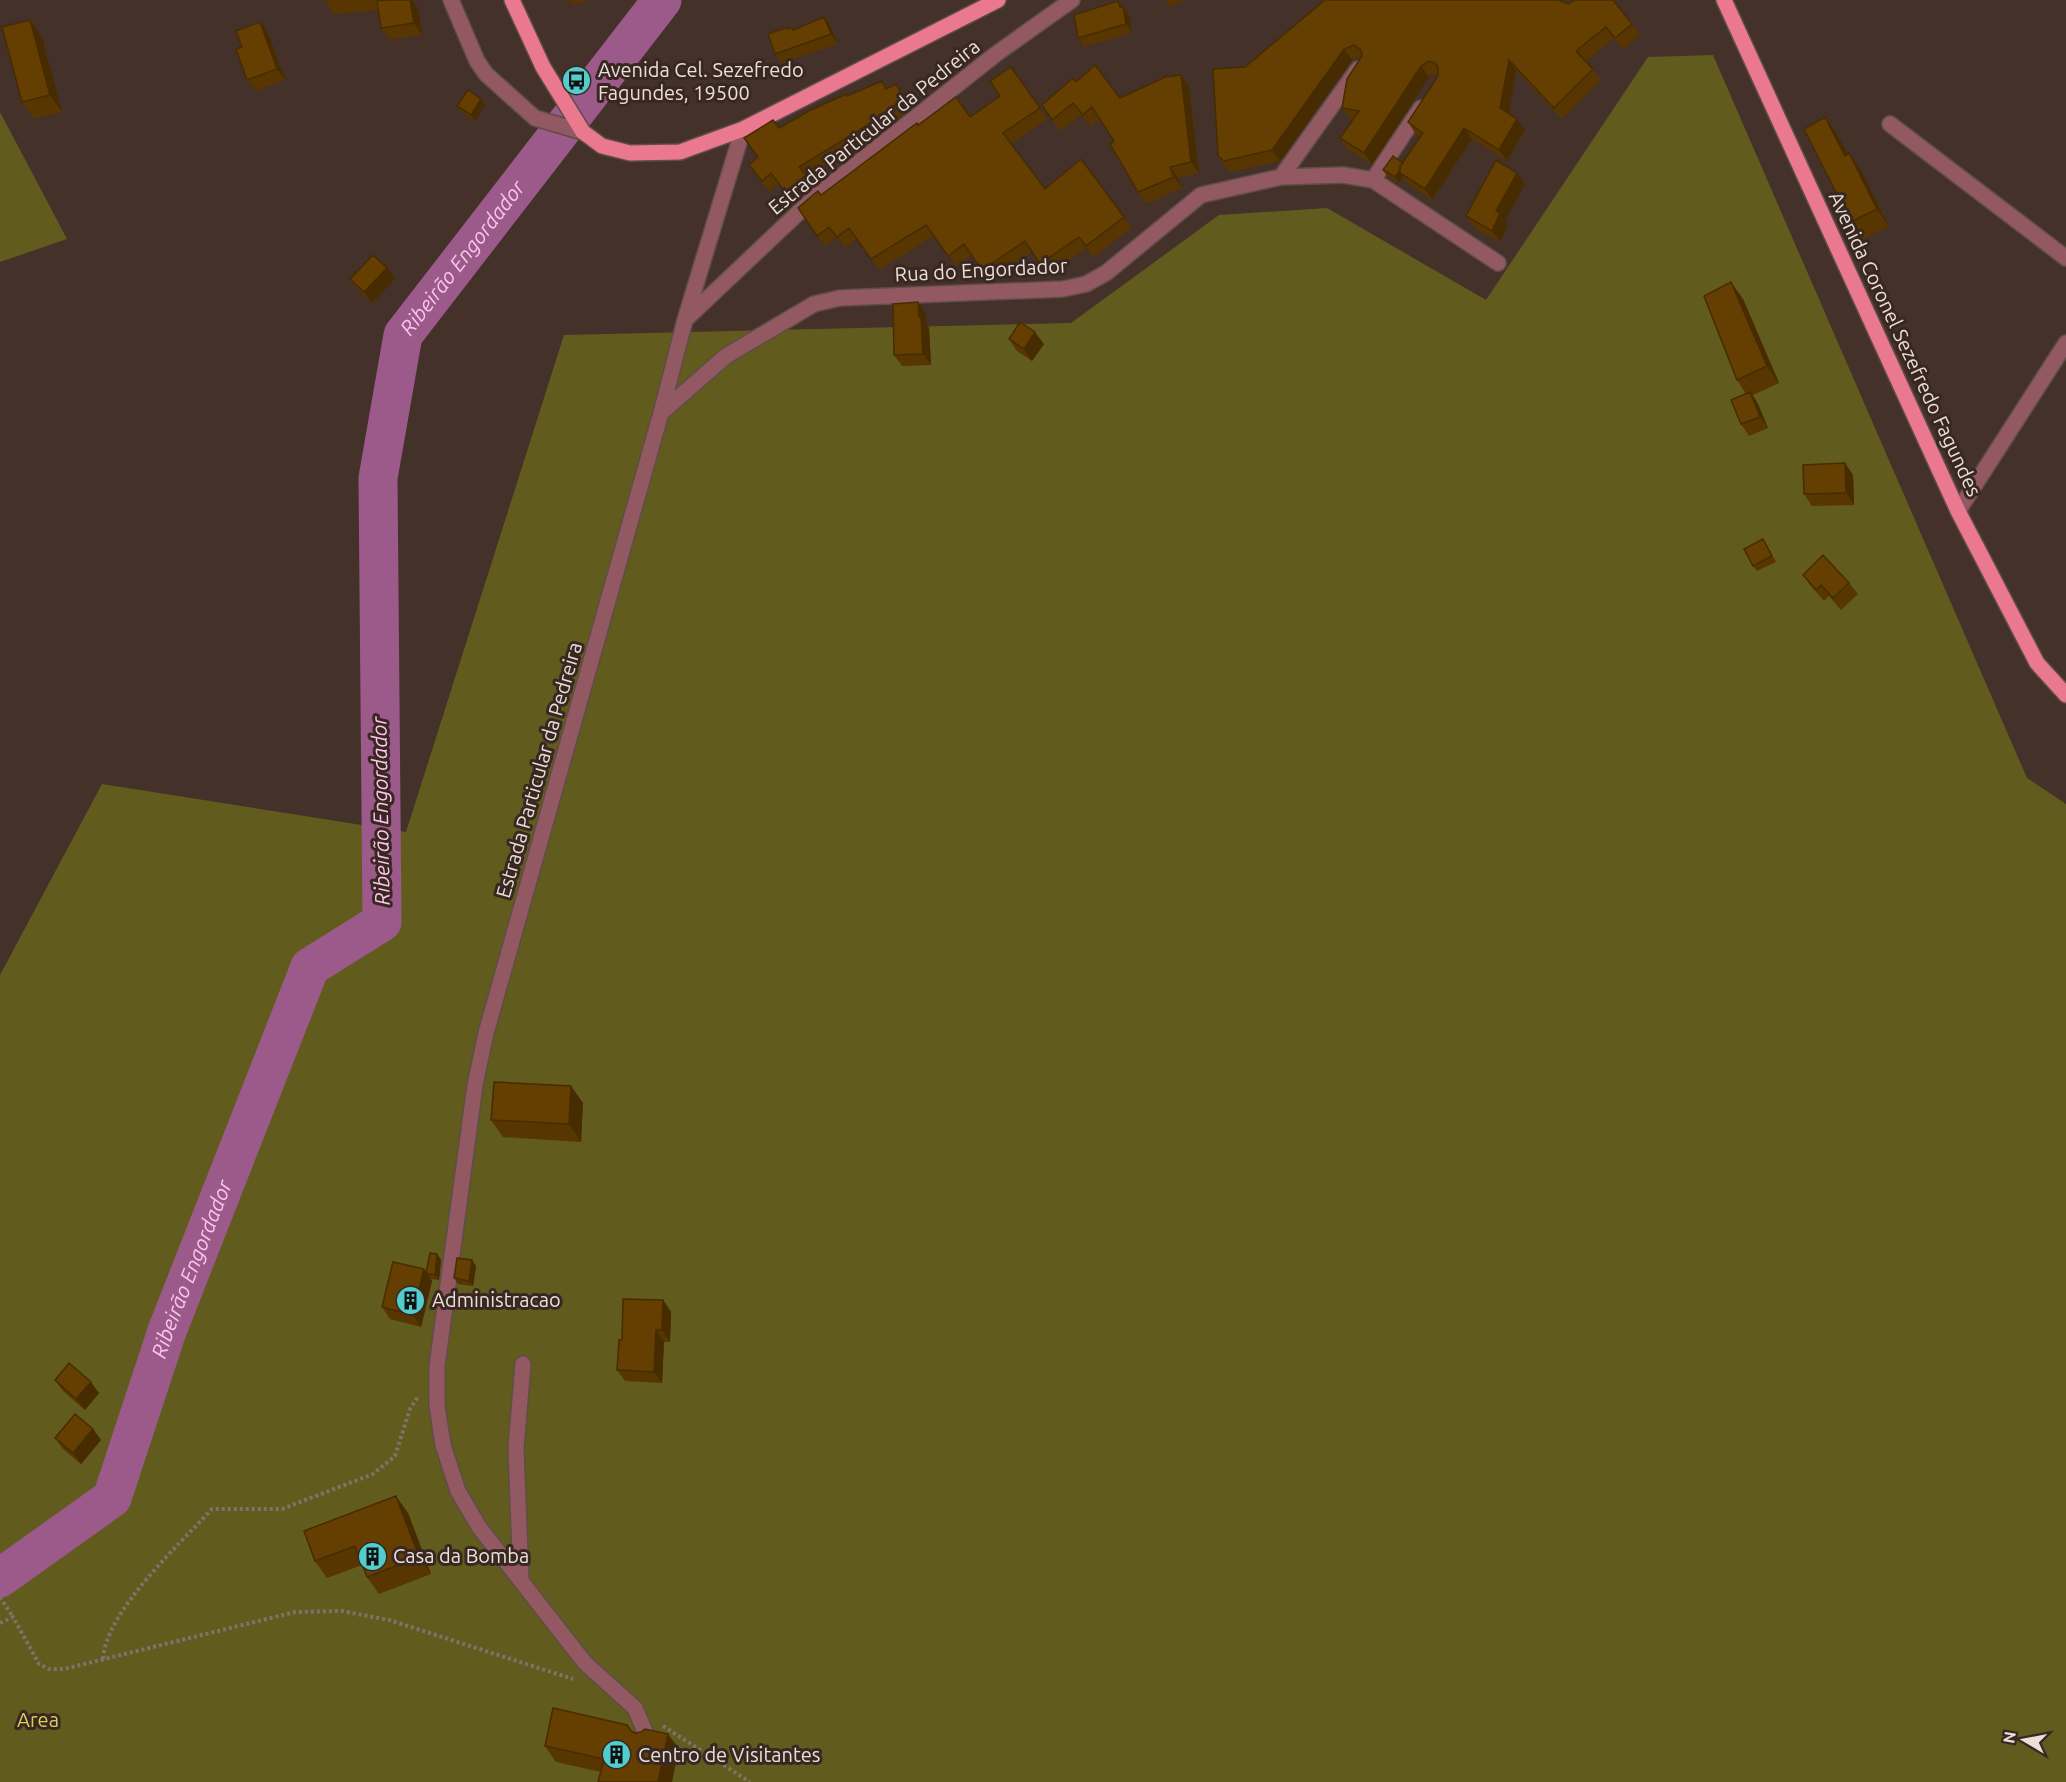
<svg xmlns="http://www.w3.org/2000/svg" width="2066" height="1782" font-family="Ubuntu,sans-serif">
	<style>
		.green { fill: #625b1e }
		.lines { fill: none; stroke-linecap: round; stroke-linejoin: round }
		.river { stroke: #9b5a8a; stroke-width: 39 }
		.minor-casing { stroke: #5f4d46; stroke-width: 18 }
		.major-casing { stroke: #5f4d46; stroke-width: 18 }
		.path { stroke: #81716a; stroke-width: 4; stroke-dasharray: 3 3; stroke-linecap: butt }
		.minor { stroke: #925963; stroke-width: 15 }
		.major { stroke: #ea788f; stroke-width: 15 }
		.wall { fill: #573602 }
		.shaded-wall { fill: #472c01 }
		.building { fill: #653f02; stroke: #472c01; stroke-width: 1.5 }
		.labels { text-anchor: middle; stroke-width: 6; stroke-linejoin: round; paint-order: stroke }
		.poi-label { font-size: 20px; fill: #ebdfda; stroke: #392721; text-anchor: start }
		.street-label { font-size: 20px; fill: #ebdfda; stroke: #392721 }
		.park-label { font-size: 20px; fill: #ddce5a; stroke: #392721 }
		.water-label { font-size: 21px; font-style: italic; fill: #fcc4ec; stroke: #392721 }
	</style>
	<rect width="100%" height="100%" fill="#44312a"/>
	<!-- green -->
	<path class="green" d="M1713 55 2027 778 2066 804V1782H0V975L102 784 406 832 564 335 1071 323 1219 215 1327 208 1486 300 1648 57Z
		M0 112 67 239 0 262Z"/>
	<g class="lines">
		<!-- river -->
		<path class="river" id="s1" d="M0 1578 112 1498 167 1331 310 967 382 922 378 478 403 335 662 0"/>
		<defs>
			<path id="minor" d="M451 0 477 61 486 74 535 118 583 132
				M1890 124 2066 258
				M1281 177 1358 69
				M1373 180 1421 108
				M687 318 815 197 996 54 1072 0
				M661 413 726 356 814 304 840 298 1063 289 1086 284 1106 273 1201 195 1281 177 1343 175 1373 180 1498 263
				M1958 511 2066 343
				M521 1580 516 1448 523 1364
				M648 1739 635 1708 585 1663 479 1527 458 1491 443 1445 437 1405V1366L475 1085 486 1033 661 413 685 320 743 129"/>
			<path id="major" d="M512 0 543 67 583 132 602 146 630 153 680 152 743 129 998 0
				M1724 0 1958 511 2037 663 2066 695"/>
		</defs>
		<!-- minor casing -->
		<use href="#minor" class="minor-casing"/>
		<!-- major casing -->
		<use href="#major" class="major-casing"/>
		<!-- path -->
		<path class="path" d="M0 1597 13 1617
			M0 1623 13 1617 39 1664 49 1669H64L295 1612 342 1611 389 1620 573 1679
			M103 1659C106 1611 179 1545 212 1509H282L373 1474 395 1456 410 1409 419 1395
			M663 1726 750 1782"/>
		<!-- minor -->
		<use href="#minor" class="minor"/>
		<!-- major -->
		<use href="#major" class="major"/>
	</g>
	<!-- wall -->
	<path class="wall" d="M325 0H412L418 8 422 35 390 40 381 28 379 10 334 14Z
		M568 0H586L585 2 573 4Z
		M1165 0H1185L1170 7Z
		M1325 0 1569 4 1632 24 1640 35 1623 49 1614 38 1586 61 1593 69 1601 80 1562 119 1516 71 1509 114 1525 130 1507 161 1472 139 1432 200 1408 184 1403 177 1399 183 1387 176 1383 170 1403 163 1421 137 1415 133 1408 122 1438 76V73L1429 77 1372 164 1347 149 1340 138 1353 119H1350L1342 108 1361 56 1352 60 1280 161 1232 172 1225 167 1218 156 1245 67Z
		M1123 6 1130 16 1132 33 1084 47 1078 38Z
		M824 17 831 27 838 44 782 63 775 54 788 27 789 29H794Z
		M260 22 268 33 285 80 256 91 247 80 242 47Z
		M42 37 62 112 34 119 22 102Z
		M1011 67 1047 119 1011 144 1045 189 1081 159 1132 228 1093 257 1087 248 1048 275 1032 252 989 281 971 255 956 266 934 236 879 270 856 239 845 248 837 237 825 246 798 208 821 195 918 125 970 117 1000 96Z
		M1181 75 1189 87 1199 173 1178 178 1182 188 1146 204 1138 192 1114 141 1099 119 1091 126 1081 115 1060 131 1042 105 1076 82 1120 98Z
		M887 88 904 95 911 109 879 134 807 177 813 186 794 204 778 184 770 192 756 176 749 165 757 157 744 138 773 120 779 128 846 94 848 96Z
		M481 99 485 105 475 121 461 112 457 106Z
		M1837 134 1847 154 1849 153 1861 170 1889 227 1863 239 1851 222Z
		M1525 184 1505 221 1508 225 1500 242 1475 228 1466 216Z
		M387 268 395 279 372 303 358 290 350 279Z
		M1743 299 1779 383 1753 395 1758 404 1768 428 1749 436 1741 424 1746 394 1737 380Z
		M918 302 926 313V324L929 328 931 365 902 366 894 355Z
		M1009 339 1044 344 1032 361 1017 351Z
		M1853 475 1854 505 1812 506 1804 494Z
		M1763 539 1776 562 1757 571 1753 566Z
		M1803 575 1849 583 1858 594 1841 610 1829 596 1824 601 1811 586Z
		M583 1103 581 1142 503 1137 491 1120Z
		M437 1254 441 1260 439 1280 431 1279 432 1281 421 1327 390 1319 382 1307 424 1269 426 1272Z
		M476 1266 473 1286 458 1284 454 1278Z
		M663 1300 671 1312 670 1342H664L662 1383 625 1381 617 1370 622 1340Z
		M55 1380 99 1393 85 1410 63 1391Z
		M93 1429 101 1440 81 1464 63 1449 55 1438Z
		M408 1513 431 1574 379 1594 367 1577 362 1565 327 1578 315 1561Z
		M632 1731 679 1749 601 1772 556 1762 545 1746Z"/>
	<!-- shaded-wall -->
	<path class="shaded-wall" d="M410 0H412L418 8 422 35 414 23Z
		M1118 1 1130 16 1132 33 1126 24Z
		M824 17 831 27 838 44 831 34Z
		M30 20 42 37 62 112 50 95Z
		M260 22 268 33 285 80 277 69Z
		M1344 49 1352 60 1280 161 1272 150Z
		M1509 60 1516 71 1508 119 1500 108Z
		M1421 66 1429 77 1372 164 1364 153Z
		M1181 75 1189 87 1199 173 1191 162Z
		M896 84 904 95 911 109 904 98Z
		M481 99 485 105 475 121 471 115Z
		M1825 117 1837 134 1857 173 1845 156Z
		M1517 119 1525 130 1507 161 1499 150Z
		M1464 128 1472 139 1432 200 1425 189Z
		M1849 153 1861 170 1889 227 1877 209Z
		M1405 164 1400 173 1403 177 1399 183 1395 177Z
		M1170 167 1178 178 1182 188 1174 177Z
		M1517 173 1525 184 1505 221 1508 225 1500 242 1492 231 1496 211Z
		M387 268 395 279 372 303 364 292Z
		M1731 282 1743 299 1779 383 1767 366Z
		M918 302 926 313V324L929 328 931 365 923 354Z
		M1035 332 1044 344 1032 361 1024 349Z
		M1750 392 1758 404 1768 428 1760 417Z
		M1845 463 1853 475 1854 505 1846 493Z
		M571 1086 583 1103 581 1142 569 1124Z
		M437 1254 441 1260 439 1280 435 1275Z
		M472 1260 476 1266 473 1286 469 1281Z
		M424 1269 432 1281 421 1327 413 1315Z
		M663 1300 671 1312 670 1342 662 1330Z
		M656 1330 664 1342 662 1383 654 1372Z
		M91 1382 99 1393 85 1410 76 1399Z
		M93 1429 101 1440 81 1464 73 1453Z
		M396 1496 408 1513 431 1574 419 1557Z
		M668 1734 679 1749 672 1782H658Z"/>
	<!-- building -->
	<path class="building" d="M385 0H410L414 23 381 28 377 1Z
		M1325 0H1559L1569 4 1574 0H1613L1632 24 1615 38 1606 27 1576 51 1593 69 1554 108 1509 60 1500 108 1517 119 1499 150 1464 128 1425 189 1400 173V166L1423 133 1408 122 1438 76V67L1435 63 1429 61 1421 66 1364 153 1340 138 1359 111 1342 108 1347 79 1362 56 1361 50 1354 45 1344 49 1272 150 1224 161 1218 156 1213 69 1245 67Z
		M1118 1 1120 7 1123 6 1126 24 1078 38 1074 15Z
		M824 17 831 34 775 54 768 34 788 27V29L792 28 793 30Z
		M30 20 50 95 22 102 2 27Z
		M260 22 277 69 247 80 236 49 242 47 236 31Z
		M1095 65 1120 98 1165 77 1181 75 1191 162 1170 167 1174 177 1138 192 1110 144 1114 141 1092 107 1083 115 1073 103 1052 120 1042 105 1073 78 1076 82Z
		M1011 67 1040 108 1003 133 1045 189 1081 159 1124 217 1086 246 1079 237 1040 264 1025 241 982 270 964 244 948 256 926 225 871 259 849 228 837 237 829 227 817 236 798 208 814 194 818 191 821 195 917 123 918 125 956 97 970 117 1000 96 990 81Z
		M882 81 886 89 896 84 904 98 871 123 799 167 806 175 786 193 771 173 762 181 749 165 758 157 744 138 773 120 779 128 811 110 846 94 847 96Z
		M468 90 481 99 471 115 457 106Z
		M1825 117 1845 156 1849 153 1877 209 1851 222 1804 129Z
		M1393 156 1403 163 1400 166V170L1395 177 1383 170Z
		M1496 160 1517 173 1496 211 1500 213 1492 231 1466 216Z
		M373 255 387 268 364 292 350 279Z
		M1731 282 1767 366 1737 380 1704 296Z
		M918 302 919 317H921L923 354 894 355 893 304Z
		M1020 322 1035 332 1024 349 1009 339Z
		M1750 392 1760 417 1741 424 1731 400Z
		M1845 463 1846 493 1804 494 1803 465Z
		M1763 539 1772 556 1753 566 1744 549Z
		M1823 555 1849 583 1833 598 1821 585 1816 590 1803 575Z
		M494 1082 571 1086 569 1124 491 1120Z
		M430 1253 437 1254 435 1275 426 1273Z
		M457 1258 472 1260 469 1281 454 1278Z
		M393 1262 424 1269 413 1315 382 1307Z
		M623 1299 663 1300 662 1330H656L654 1372 617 1370 619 1340H622Z
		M69 1363 91 1382 76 1399 55 1380Z
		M75 1414 93 1429 73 1453 55 1438Z
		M396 1496 419 1557 367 1577 355 1546 315 1561 304 1531Z
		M553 1708 627 1725 631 1731 635 1733 641 1732 645 1729 668 1734 658 1782H598L604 1759 545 1746Z"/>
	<!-- icons -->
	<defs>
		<symbol id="bus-disc" viewBox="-11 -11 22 22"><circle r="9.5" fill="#52cdce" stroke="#392721"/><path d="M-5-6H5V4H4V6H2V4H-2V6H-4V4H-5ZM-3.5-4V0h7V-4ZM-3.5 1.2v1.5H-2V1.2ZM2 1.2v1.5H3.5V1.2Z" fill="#111"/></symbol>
		<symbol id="building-disc" viewBox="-11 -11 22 22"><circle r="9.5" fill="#52cdce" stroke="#392721"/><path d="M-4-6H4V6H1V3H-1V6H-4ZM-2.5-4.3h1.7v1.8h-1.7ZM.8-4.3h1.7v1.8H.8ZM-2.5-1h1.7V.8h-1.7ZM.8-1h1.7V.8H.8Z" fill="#111"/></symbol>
	</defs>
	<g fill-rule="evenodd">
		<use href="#bus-disc" x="560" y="64" width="33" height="33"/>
		<use href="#building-disc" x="394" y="1284" width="33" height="33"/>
		<use href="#building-disc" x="356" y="1540" width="33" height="33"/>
		<use href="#building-disc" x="600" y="1738" width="33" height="33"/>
	</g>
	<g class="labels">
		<!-- poi labels -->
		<g class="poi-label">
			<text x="598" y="77">Avenida Cel. Sezefredo<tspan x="598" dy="23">Fagundes, 19500</tspan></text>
			<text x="432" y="1307">Administracao</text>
			<text x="393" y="1563">Casa da Bomba</text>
			<text x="638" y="1762">Centro de Visitantes</text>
		</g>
		<!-- street labels -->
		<g class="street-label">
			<text transform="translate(874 127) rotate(-39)" y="7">Estrada Particular da Pedreira</text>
			<text transform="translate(981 270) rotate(-3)" y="7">Rua do Engordador</text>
			<text transform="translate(1905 344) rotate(65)" y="7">Avenida Coronel Sezefredo Fagundes</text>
			<text transform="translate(539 770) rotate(-74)" y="7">Estrada Particular da Pedreira</text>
		</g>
		<!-- park labels -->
		<g class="park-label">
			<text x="38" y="1727">Area</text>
		</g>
		<!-- water labels -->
		<g class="water-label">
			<text dy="7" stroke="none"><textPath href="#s1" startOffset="1476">Ribeirão Engordador</textPath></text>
			<text transform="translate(381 811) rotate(-91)" y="7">Ribeirão Engordador</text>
			<text dy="7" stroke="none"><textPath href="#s1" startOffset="380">Ribeirão Engordador</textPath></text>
		</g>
	</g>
	<!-- north arrow -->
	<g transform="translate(2024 1740) rotate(280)" stroke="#392721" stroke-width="4.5" paint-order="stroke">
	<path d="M0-4.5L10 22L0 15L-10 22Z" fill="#ebdfda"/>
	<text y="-9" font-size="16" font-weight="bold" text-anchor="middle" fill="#ebdfda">N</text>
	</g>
</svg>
